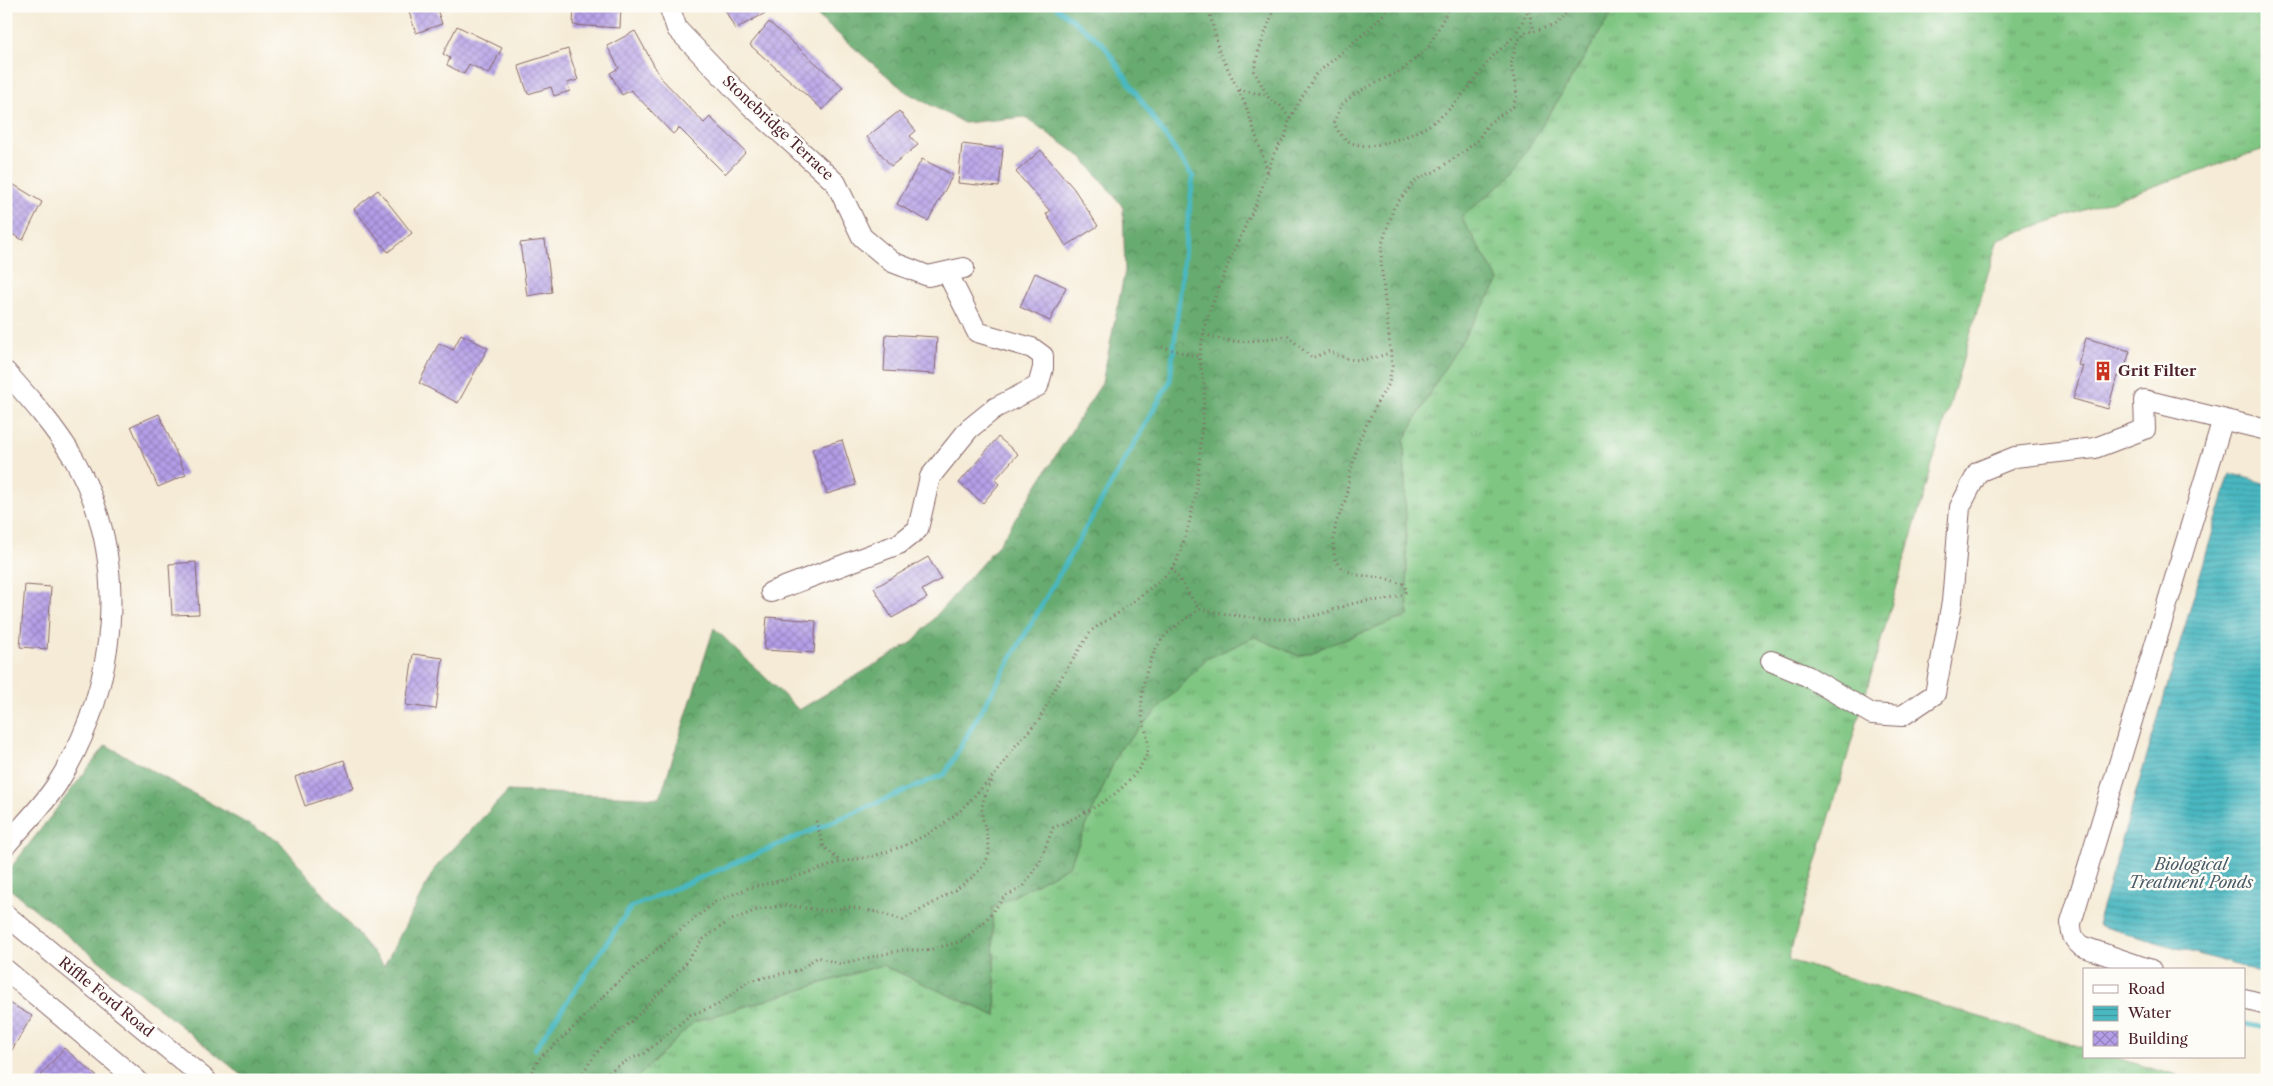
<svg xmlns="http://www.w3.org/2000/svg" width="2273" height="1086" font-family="'Libre Caslon Text',serif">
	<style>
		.grass { fill: url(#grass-tufts); stroke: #647256 }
		.forest { fill: url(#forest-crowns); stroke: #58654e }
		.water { fill: url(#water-rules); stroke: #4a6c76 }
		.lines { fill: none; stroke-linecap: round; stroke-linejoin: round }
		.stream { stroke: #49b8c1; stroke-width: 5 }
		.building { fill: url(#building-cross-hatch) }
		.minor-casing { stroke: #866667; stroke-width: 22 }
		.path { stroke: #866667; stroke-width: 3; stroke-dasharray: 1 4; stroke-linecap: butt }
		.minor { stroke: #fff; stroke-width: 20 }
		.labels { text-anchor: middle; stroke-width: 5; stroke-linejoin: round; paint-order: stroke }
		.street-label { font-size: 15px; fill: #4a1f2b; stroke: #fdfcf7 }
		.poi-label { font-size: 15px; font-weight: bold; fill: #4a1f2b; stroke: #fdfcf7; text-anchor: start }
		.water-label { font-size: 16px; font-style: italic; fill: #4a5c67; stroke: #fdfcf7 }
	</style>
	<defs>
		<pattern id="grass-tufts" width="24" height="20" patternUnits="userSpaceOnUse" patternTransform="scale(1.25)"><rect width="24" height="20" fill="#7fc682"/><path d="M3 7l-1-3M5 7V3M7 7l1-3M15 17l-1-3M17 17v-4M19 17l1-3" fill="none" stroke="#6aa06b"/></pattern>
		<pattern id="forest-crowns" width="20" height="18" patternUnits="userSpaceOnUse" patternTransform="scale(1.25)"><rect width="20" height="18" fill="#67ab70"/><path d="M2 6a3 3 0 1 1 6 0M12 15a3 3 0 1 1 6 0" fill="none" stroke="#578b5c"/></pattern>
		<pattern id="water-rules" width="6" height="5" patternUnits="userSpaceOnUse" patternTransform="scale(1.25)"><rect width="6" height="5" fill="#49b8c1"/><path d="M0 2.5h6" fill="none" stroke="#3f959d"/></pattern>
		<pattern id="building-cross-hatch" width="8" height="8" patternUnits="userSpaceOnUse" patternTransform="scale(1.25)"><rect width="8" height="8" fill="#b39ee8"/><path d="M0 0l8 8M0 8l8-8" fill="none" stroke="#9480bc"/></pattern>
	</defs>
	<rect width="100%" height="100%" fill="#fdfcf7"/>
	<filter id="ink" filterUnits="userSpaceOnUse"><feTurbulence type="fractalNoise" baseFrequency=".02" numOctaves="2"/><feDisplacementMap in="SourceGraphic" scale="10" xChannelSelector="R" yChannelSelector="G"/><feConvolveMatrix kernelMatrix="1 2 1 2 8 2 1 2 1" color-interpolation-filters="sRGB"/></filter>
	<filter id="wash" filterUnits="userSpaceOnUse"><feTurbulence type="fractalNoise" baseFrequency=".0096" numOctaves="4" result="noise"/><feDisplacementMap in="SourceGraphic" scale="20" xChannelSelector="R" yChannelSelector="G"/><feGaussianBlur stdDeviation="1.12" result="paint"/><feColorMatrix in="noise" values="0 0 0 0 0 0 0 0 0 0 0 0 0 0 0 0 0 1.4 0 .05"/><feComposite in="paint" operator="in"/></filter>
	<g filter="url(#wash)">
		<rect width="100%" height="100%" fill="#f5ebd6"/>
		<!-- grass -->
		<path class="grass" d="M1616 6H2267V148L1998 239 1788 960 2084 1048V1057H2114L2190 1080H635L694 1022 882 965 996 1016 992 908 1069 866 1119 750 1206 659 1255 637 1299 656 1408 616 1404 440 1438 379 1499 281 1461 217 1511 176Z"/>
		<!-- forest -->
		<path class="forest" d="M812 6H1616L1511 176 1461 217 1499 281 1438 379 1404 440 1408 616 1299 656 1255 637 1206 659 1119 750 1069 866 992 908 996 1016 882 965 694 1022 635 1080H248L6 886V874L106 745 280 842 384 966 435 868 508 791 660 798 714 628 799 710 913 642 1000 543 1102 383 1125 271 1123 207 1083 158 1025 117 964 123 906 92 817 16Z"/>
		<!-- water -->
		<path class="water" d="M2230 473 2267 484V974L2097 925Z"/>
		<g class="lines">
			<!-- stream -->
			<path class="stream" d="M944 6H947
				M2244 1024 2267 1028
				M535 1049 631 907 945 774 1170 381 1193 177 1103 44 1055 6"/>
		</g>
		<g id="blocks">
			<!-- building -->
			<path class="building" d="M407 6H436L442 24 416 33Z
				M574 6H621L620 28 573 25Z
				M723 6H779L735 29Z
				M769 22 843 87 823 110 750 45Z
				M457 26 502 48 489 74 469 64 464 74 447 65 450 58 443 54Z
				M635 31 661 78 704 123 710 117 746 152 725 174 679 128 673 134 631 90 622 95 610 73 619 68 607 46Z
				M568 49 578 80 567 83 570 91 554 96 551 87 528 94 518 65Z
				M899 111 916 131 910 136 918 145 891 166 867 137Z
				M962 144 1003 149 999 187 958 183Z
				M1041 150 1074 189 1098 226 1066 246 1046 214 1050 211 1016 172Z
				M922 159 953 175 928 221 897 204Z
				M6 180 42 202 23 240 6 231Z
				M378 190 412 233 388 252 354 209Z
				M545 240 552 292 527 296 520 243Z
				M1035 273 1066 287 1050 321 1020 307Z
				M461 334 488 348 458 403 419 383 439 343 453 350Z
				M886 334 937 337 935 374 884 371Z
				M2086 338 2130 351 2122 377 2117 376 2108 409 2073 399 2083 366 2078 365Z
				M159 414 186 475 158 487 131 426Z
				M998 437 1018 454 995 480 999 484 983 503 959 483Z
				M842 440 856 485 827 494 812 449Z
				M928 557 941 579 922 590 927 598 892 618 874 588Z
				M196 562 199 614 172 615 169 564Z
				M25 585 51 587 47 649 20 647Z
				M767 617 816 621 814 653 764 650Z
				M413 654 443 658 436 709 406 705Z
				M344 760 354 788 305 806 295 777Z
				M6 1001 32 1016 6 1060Z
				M64 1048 101 1080H37Z"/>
		</g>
	</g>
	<g filter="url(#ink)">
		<use href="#blocks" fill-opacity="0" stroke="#866667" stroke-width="1"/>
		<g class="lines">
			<defs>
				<path id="minor" d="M669 6 677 29 751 106 836 183 862 237 892 262 928 276 964 268
					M6 372C31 400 55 427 74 459 131 560 118 688 57 784 43 806 23 825 6 845
					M771 592 899 544 918 529 930 477 969 429 995 408 1038 386 1043 368V356L1032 348 977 332 947 272
					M1771 661 1807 676 1872 714 1902 716 1935 694 1952 602 1960 507 1978 472 2015 457 2095 448 2145 429 2144 400 2267 430
					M6 915 206 1080
					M6 970 137 1080
					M2151 970 2081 946C2073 939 2071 934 2071 923L2223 419
					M2244 999 2267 1005"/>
			</defs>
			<!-- minor casing -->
			<use href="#minor" class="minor-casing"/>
			<!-- path -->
			<path class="path" d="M1208 6 1219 51 1246 106 1268 172
				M1450 6 1428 48 1402 70 1356 93 1342 104 1334 122C1341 142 1356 148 1376 145 1437 132 1453 108 1489 61 1496 52 1506 45 1514 36 1520 27 1525 16 1531 6
				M1529 12 1534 31 1555 25 1574 6
				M1239 90 1267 95
				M1290 118 1315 75 1367 31 1392 6
				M1204 334C1240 347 1251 340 1288 336L1312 358 1329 351C1355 364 1363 361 1390 353
				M1162 347 1199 357
				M1172 568 1199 609C1229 615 1282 624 1312 616 1329 613 1343 605 1360 602 1380 598 1387 604 1407 591L1403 584 1383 578 1358 575 1342 569 1335 560 1333 542 1336 523 1346 499 1349 478 1359 440 1379 399 1389 384 1392 366 1381 263 1382 244 1394 207 1412 185 1420 177 1434 172 1466 150 1478 140 1488 124 1513 106 1517 95 1511 64 1517 42 1525 32 1534 31
				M816 821 824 847 841 862
				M527 1080 539 1059 575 1026 615 984 715 902 748 888 792 878 841 862 874 856 904 846 930 833 959 812 998 771 1016 745 1039 720 1059 681 1092 630 1118 613 1161 580 1176 564 1187 531 1195 499 1199 464 1205 389 1199 357 1206 320 1233 252 1256 204 1275 151 1285 137 1290 118 1280 105 1270 100 1254 71 1258 53 1275 6
				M577 1080 602 1046 632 1021 664 988 685 964 702 940 729 921 757 910 786 905 826 911 849 907 877 912 903 920C926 906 980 882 988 856 992 843 983 827 982 814 981 801 988 789 993 778
				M603 1080 608 1072 630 1059 645 1053 690 1015 718 1005 749 981 799 970 818 957 840 964 902 950H929L962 941 985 921 1004 897 1023 887 1040 861 1053 828C1088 812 1127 794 1145 758 1153 744 1143 728 1142 714 1140 690 1147 661 1161 641 1170 628 1187 619 1199 609"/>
			<!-- minor -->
			<use href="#minor" class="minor"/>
		</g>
	</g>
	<!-- icons -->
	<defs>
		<symbol id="building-bare" viewBox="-9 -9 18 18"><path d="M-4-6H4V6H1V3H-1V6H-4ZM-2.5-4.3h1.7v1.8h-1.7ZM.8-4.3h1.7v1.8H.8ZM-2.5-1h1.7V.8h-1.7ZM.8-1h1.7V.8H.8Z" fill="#c8321e" stroke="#fdfcf7" stroke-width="2.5" paint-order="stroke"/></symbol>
	</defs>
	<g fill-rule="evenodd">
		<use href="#building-bare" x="2089" y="357" width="28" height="28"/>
	</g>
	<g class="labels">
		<!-- street labels -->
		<g class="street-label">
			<text transform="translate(778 128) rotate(43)" y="5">Stonebridge Terrace</text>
			<text transform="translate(106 997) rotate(39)" y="5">Riffle Ford Road</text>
		</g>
		<!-- poi labels -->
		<g class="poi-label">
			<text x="2118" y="376">Grit Filter</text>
		</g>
		<!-- water labels -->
		<g class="water-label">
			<text x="2191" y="870">Biological<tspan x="2191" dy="18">Treatment Ponds</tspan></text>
		</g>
	</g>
	<!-- margin -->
	<rect width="2273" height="1086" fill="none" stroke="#fdfcf7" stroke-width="25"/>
	<!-- legend -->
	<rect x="2083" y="968" width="162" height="90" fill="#fdfcf7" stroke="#b5a4a5"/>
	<rect x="2093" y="985" width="25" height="8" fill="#ffffff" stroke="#b5a4a5"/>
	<text x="2128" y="994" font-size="15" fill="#4a1f2b">Road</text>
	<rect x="2093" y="1006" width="25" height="15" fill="url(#water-rules)" stroke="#b5a4a5"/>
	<text x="2128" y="1018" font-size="15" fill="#4a1f2b">Water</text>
	<rect x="2093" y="1031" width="25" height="15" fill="url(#building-cross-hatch)" stroke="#b5a4a5"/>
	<text x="2128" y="1044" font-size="15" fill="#4a1f2b">Building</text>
</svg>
